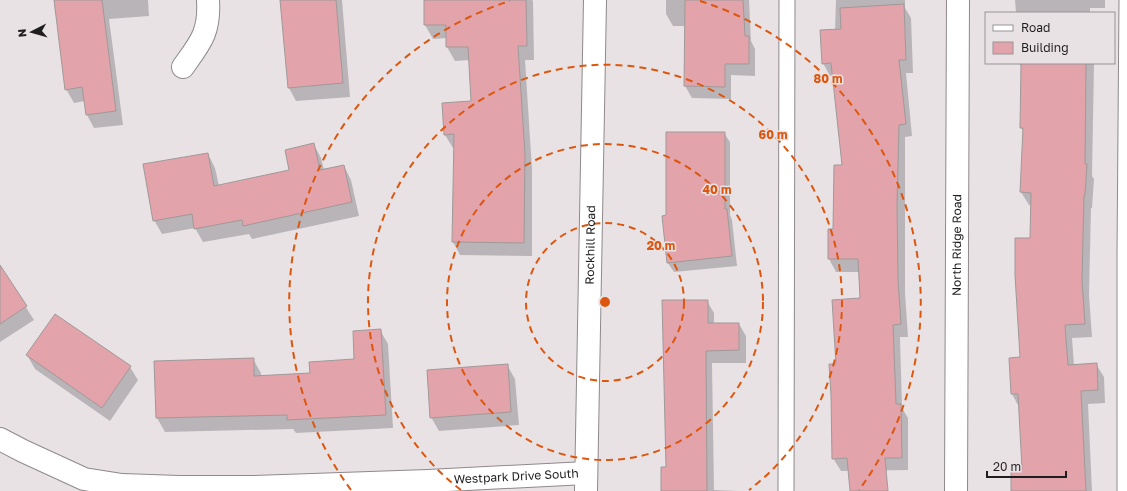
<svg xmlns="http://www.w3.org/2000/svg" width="1127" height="491" font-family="'Golos Text',sans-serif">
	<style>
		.shadow { fill: #0003 }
		.building { fill: #e3a3aa; stroke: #a09999 }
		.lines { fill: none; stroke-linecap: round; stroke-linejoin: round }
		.service-casing { stroke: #8f898c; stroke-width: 17 }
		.minor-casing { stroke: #8f898c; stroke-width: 24 }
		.tertiary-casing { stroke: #8f898c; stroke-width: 24 }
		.service { stroke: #fff; stroke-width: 15 }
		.minor { stroke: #fff; stroke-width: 22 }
		.tertiary { stroke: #fff; stroke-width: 22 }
		.ring { fill: none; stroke: #de560d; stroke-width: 2; stroke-dasharray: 7 5 }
		.labels { text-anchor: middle; stroke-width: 3; stroke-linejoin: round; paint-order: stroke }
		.street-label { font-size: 12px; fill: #1f1d1e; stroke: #e8e2e5 }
		.centre { fill: #de560d; stroke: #e8e2e5; stroke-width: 2 }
		.ring-label { font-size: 12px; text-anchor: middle; font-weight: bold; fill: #de560d; stroke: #e8e2e5; stroke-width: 3; stroke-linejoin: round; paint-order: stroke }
	</style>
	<rect width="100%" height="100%" fill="#e8e2e5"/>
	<!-- shadow -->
	<path class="shadow" d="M55 0H148L149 16 109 19 123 125 94 128 87 115 85 101 74 103 66 89Z
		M281 0H342L350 97 296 101 289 88Z
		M425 0H532L533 1 534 60H525L532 169V256L460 255 453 242 454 148H453L445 135 472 102 470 60 455 61 447 47V38L433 39 425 25Z
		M666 0H749L751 41 755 49V76L731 75V99L692 98 685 86 686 26H673L666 14Z
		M836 0H905V8L911 18 913 73H906L912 136 905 137V293L908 337H900L902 408 908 418V470L841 471 833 458 837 365 861 299 859 272H836L829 259V230H834L843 166 834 76H830L823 63 835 30Z
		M1015 0H1105V8H1090V13H1016Z
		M1019 63H1094L1092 176 1094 179 1092 208H1091L1089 295 1092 337 1072 338 1074 365 1096 364 1104 377 1105 403 1088 404 1092 491H1012L1023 470 1019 407 1012 394 1010 358H1021L1031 239 1032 205H1029L1021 192 1024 132 1021 128 1022 68Z
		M724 133 730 142V215L732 220 737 266 674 272 668 263 667 216Z
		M314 145 321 158 324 170 344 166 351 180 359 216 252 239 249 234 203 242 195 228 162 234 154 220 208 154 215 168 219 186 290 171Z
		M0 266 34 320 0 342Z
		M707 301 714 313V324H739L746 336V363H712L714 490 739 491H662Z
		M380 330 388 344 393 428 296 433 293 429 165 432 157 418 155 362 253 359 261 373V377L311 374 355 360Z
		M27 355 130 367 138 380 110 421 35 369Z
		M507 365 515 379 519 425 439 431 431 417Z"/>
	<!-- building -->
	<path class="building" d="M54 0H102L116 111 86 115 82 87 65 90Z
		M280 0H336L343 83 288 88Z
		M424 0H526L527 46H518L525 154 524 243 452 242 454 134 444 135 442 103 471 101 468 47H446V25H424Z
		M685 0H743L745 36H749V64H725V87L684 86Z
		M904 4 906 60H899L906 124 899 125 897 205 898 280 901 324 893 325 896 404H901L902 458H885L888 491H850L847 458 832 459 831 395 829 364H836L832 300 860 298 858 259H828V229H833L834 165H842L831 63 822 64 820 30 841 29 840 8Z
		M1021 63H1086L1085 164H1087L1085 195H1084L1082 281 1085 324 1065 325 1068 365 1097 363 1098 390 1081 391 1086 491H1011V470L1022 469 1018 394H1011L1009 358 1020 357 1015 275V238H1030L1031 193 1020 192 1023 128H1020Z
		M666 132H725V209H727L732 256 667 263 662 216 666 215Z
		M314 143 320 170 344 165 352 202 243 226 242 220 194 229 192 214 153 221 143 164 208 153 214 186 289 170 285 150Z
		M0 265 27 306 0 324Z
		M662 300H708V323H739V350L706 351 707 491H661V467H666Z
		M55 314 131 366 102 408 26 355Z
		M381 329 386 415 287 420V415L156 418 154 361 254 358V376L310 373 309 362 354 359 353 331Z
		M508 364 511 412 430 418 427 370Z"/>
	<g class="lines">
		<defs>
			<path id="service" d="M786 491 787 0
				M1125 491V254L1127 0"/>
			<g id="minor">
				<path d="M183 67C201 42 210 32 208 0"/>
				<path id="s1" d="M0 439 23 451 84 479 122 485 179 487H253L428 481 586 473"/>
				<path id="s2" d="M956 491 958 0"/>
			</g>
			<g id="tertiary">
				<path id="s3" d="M586 491 595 0"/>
			</g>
		</defs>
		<!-- service casing -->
		<use href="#service" class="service-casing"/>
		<!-- minor casing -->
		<use href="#minor" class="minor-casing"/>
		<!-- tertiary casing -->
		<use href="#tertiary" class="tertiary-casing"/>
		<!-- service -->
		<use href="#service" class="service"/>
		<!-- minor -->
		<use href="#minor" class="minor"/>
		<!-- tertiary -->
		<use href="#tertiary" class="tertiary"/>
	</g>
	<!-- distance rings -->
	<g class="ring">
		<circle cx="605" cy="302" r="79"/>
		<circle cx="605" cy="302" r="158"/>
		<path d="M461 490A237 237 0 1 1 749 490"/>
		<path d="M351 490A316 316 0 0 1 510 1M700 1A316 316 0 0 1 859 490"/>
	</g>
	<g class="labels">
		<!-- street labels -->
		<g class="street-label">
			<text dy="4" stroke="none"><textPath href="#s3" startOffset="246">Rockhill Road</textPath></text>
			<text dy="4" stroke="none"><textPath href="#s2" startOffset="246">North Ridge Road</textPath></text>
			<text dy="4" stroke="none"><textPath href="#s1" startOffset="526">Westpark Drive South</textPath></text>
		</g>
	</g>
	<circle cx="605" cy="302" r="6" class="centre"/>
	<g class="ring-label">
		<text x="828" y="83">80 m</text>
		<text x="773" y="139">60 m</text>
		<text x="717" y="194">40 m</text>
		<text x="661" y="250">20 m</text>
	</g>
	<!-- legend -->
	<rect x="985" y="12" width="130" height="52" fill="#e8e2e5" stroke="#989395"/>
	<rect x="993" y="25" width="20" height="6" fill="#ffffff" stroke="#989395"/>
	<text x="1021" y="32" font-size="12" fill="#1f1d1e">Road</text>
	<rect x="993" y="42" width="20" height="12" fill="#e3a3aa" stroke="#989395"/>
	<text x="1021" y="52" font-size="12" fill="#1f1d1e">Building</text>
	<!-- north arrow -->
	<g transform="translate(32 32) rotate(264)" stroke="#e8e2e5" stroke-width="3" paint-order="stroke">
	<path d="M0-3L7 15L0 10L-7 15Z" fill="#1f1d1e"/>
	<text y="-6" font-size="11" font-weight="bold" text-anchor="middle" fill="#1f1d1e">N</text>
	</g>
	<!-- scale -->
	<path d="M987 471v6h79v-6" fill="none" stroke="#1f1d1e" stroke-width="2"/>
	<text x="993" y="471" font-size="12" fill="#1f1d1e" stroke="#e8e2e5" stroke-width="3" paint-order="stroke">20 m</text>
</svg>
